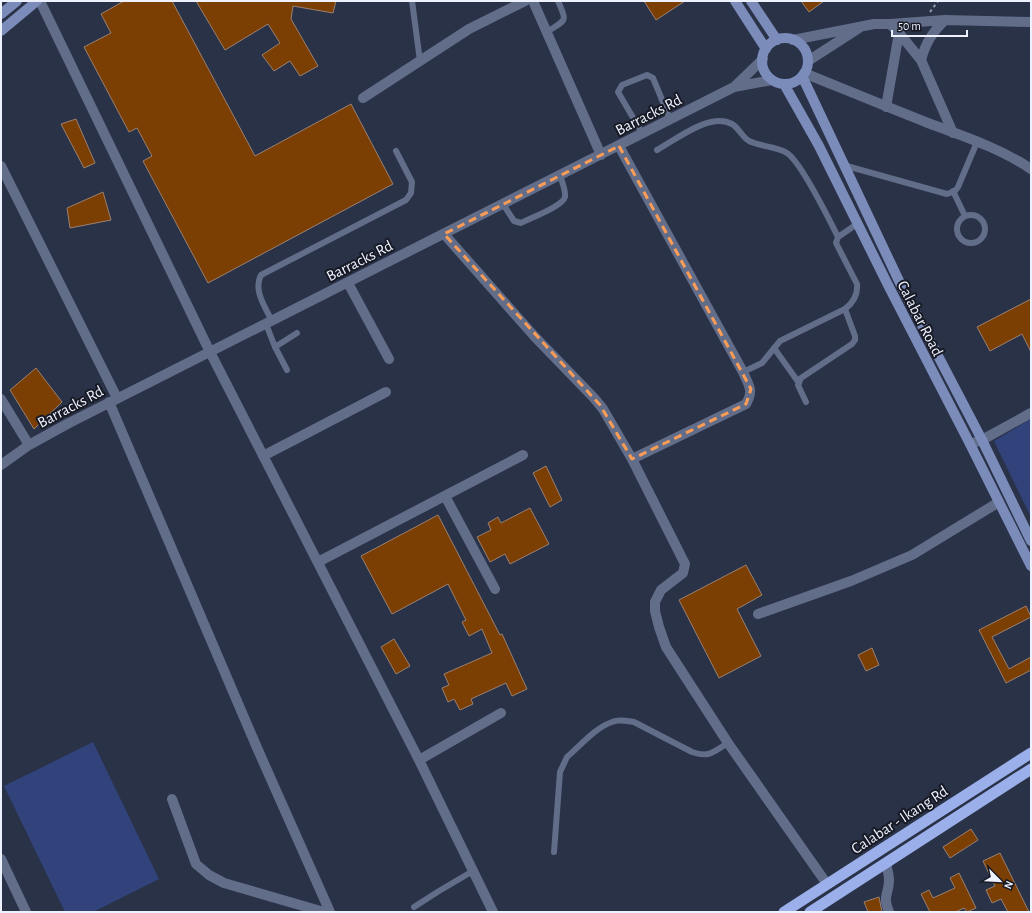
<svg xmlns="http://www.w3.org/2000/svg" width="1032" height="913" font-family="'Alegreya Sans',sans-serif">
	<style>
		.green { fill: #31437a }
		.building { fill: #7b3e03; stroke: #9b8170 }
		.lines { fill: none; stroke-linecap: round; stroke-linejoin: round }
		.path { stroke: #959bac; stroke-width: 2; stroke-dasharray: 3 3; stroke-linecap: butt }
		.service { stroke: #626d8a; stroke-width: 6 }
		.minor { stroke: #626d8a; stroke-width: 10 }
		.tertiary { stroke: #626d8a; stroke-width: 10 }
		.secondary { stroke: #7c8cba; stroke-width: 10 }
		.trunk { stroke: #9bb0ea; stroke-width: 11 }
		.marked { fill: none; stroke: #fd9c55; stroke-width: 3; stroke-dasharray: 8 5; stroke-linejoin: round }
		.labels { text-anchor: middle; stroke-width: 4; stroke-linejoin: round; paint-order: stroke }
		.street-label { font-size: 16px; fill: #edf2fe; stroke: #171a24 }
	</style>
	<rect width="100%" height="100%" fill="#2a3248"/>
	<!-- green -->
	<path class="green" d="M1031 419V517L994 441Z
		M93 742 159 879 93 912H65L4 786Z"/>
	<!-- building -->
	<path class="building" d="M124 1H172L255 156 351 104 393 184 208 283 143 161 152 156 137 128 129 132 84 47 111 33 101 14Z
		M196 1H336L333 13 293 6 291 19 318 66 300 76 290 61 274 71 262 55 280 43 268 24 225 50Z
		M644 1H685L656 20Z
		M801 1H824L809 12Z
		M76 119 95 163 84 168 61 124Z
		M103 192 111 220 70 228 67 208Z
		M1031 299V352L1022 334 990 351 977 327Z
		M36 368 62 402 34 429 10 390Z
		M546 466 562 500 550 507 533 473Z
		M530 508 549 544 510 564 505 554 490 562 477 537 491 530 488 523 498 517 501 523Z
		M438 515 500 635 502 634 527 689 512 696 506 683 471 699 473 704 460 710 454 699 448 702 442 688 449 685 444 674 492 653 482 629 469 636 462 622 466 620 448 584 392 614 361 556Z
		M746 565 762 595 737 609 761 656 719 678 679 600Z
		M1026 606 1031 617 992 637 1009 669 1031 657V670L1006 683 979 630Z
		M394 639 410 666 396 674 381 647Z
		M872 648 879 665 866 671 858 655Z
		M971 829 978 840 950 858 943 847Z
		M1000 853 1029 912H1008L1001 899 992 903 986 890 995 886 983 861Z
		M959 873 976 908 967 912 964 908 955 912H930L921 894 929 890 933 898 955 888 950 878Z
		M879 897 882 912H868L864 902Z"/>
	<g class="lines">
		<!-- path -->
		<path class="path" d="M930 12 938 1"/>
		<!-- service -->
		<path class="service" d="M412 1 420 61
			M547 32C566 19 568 23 558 1
			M642 133 618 92 622 85 647 75 653 78 670 119
			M657 150C677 139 710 112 732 124 739 128 742 137 749 141 761 147 776 146 787 153 801 162 829 219 838 237
			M843 165 947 194 955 191 958 187 977 142
			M953 191 965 216
			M503 204 514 221 521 223C530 218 562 207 565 197 566 191 562 182 560 175
			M957 229a14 14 0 1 1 28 0a14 14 0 1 1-28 0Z
			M272 321C265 307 253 290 261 275L406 200 411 193 412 182 396 151
			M266 324 275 347 297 333
			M275 347 287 370
			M774 348 799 383
			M743 372 762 363 780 341 845 309C853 303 858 294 857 284L836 243 838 237 857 224
			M806 402 798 385 801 378 852 344 855 340V336L845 309
			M554 852 560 772 567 757C579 747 596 727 612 722 619 719 627 721 634 722L692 752C710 758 713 752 728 743
			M414 907 439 891 473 871"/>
		<!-- minor -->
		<path class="minor" d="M40 1 210 352 419 760 493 912
			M533 1 601 155
			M890 24 899 33 921 60 953 133
			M793 40 874 24H890L945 20 1031 22
			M921 60C926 42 932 33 945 20
			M808 61 859 28
			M734 87 763 59
			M363 98 469 29 525 1
			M886 107 899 33
			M619 146 743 372C749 386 754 390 746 404L632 459
			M1 166 117 398
			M444 234 535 337 594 398 603 409 632 459 685 564 683 573 661 590 655 602V611L659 627 666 647 728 743 827 884
			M348 283 389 359
			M1 399 29 445
			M109 402 258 750 330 912
			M970 444 982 440 1031 413
			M263 456 386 392
			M1 465 29 445 69 423 734 87 772 80
			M445 496 495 589
			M318 562 523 455
			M758 614 851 581 912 555 999 502
			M419 760 501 713
			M172 799 196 864 209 875 224 883 324 912
			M1 859 26 912
			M886 863C887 869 889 874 889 880 889 895 882 895 889 912"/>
		<!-- tertiary -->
		<path class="tertiary" d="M804 73C846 90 887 107 928 123 963 136 1000 148 1031 169"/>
		<!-- secondary -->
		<path class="secondary" d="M735 1 766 49
			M751 1 777 40
			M1 14 17 1
			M1 31 37 1
			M762 61a23 23 0 1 1 46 0a23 23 0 1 1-46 0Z
			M802 76 900 283 982 440 1031 541
			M784 84 819 146 888 285 970 444 1031 566"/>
		<!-- trunk -->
		<path class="trunk" d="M784 912 1031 753
			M810 912 1031 769"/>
	</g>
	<!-- marked area -->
	<path class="marked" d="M619 146 751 389 746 404 632 459 600 405 444 234Z"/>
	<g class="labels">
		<!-- street labels -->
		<g class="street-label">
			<text transform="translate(648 114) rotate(-27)" y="6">Barracks Rd</text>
			<text transform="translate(359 260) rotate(-27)" y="6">Barracks Rd</text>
			<text transform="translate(921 318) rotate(63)" y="6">Calabar Road</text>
			<text transform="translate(70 406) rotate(-28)" y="6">Barracks Rd</text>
			<text transform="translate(899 819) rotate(-33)" y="6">Calabar - Ikang Rd</text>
		</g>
	</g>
	<!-- border -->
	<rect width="1032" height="913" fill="none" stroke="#edf2fe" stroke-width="4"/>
	<!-- north arrow -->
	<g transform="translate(1000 881) rotate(114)" stroke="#171a24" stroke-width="3" paint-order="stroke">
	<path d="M0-3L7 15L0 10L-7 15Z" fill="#edf2fe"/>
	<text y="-6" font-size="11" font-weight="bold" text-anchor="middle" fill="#edf2fe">N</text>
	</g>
	<!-- scale -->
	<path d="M892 30v6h75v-6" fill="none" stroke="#edf2fe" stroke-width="2"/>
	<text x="898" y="30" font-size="12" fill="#edf2fe" stroke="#171a24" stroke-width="3" paint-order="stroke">50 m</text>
</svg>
